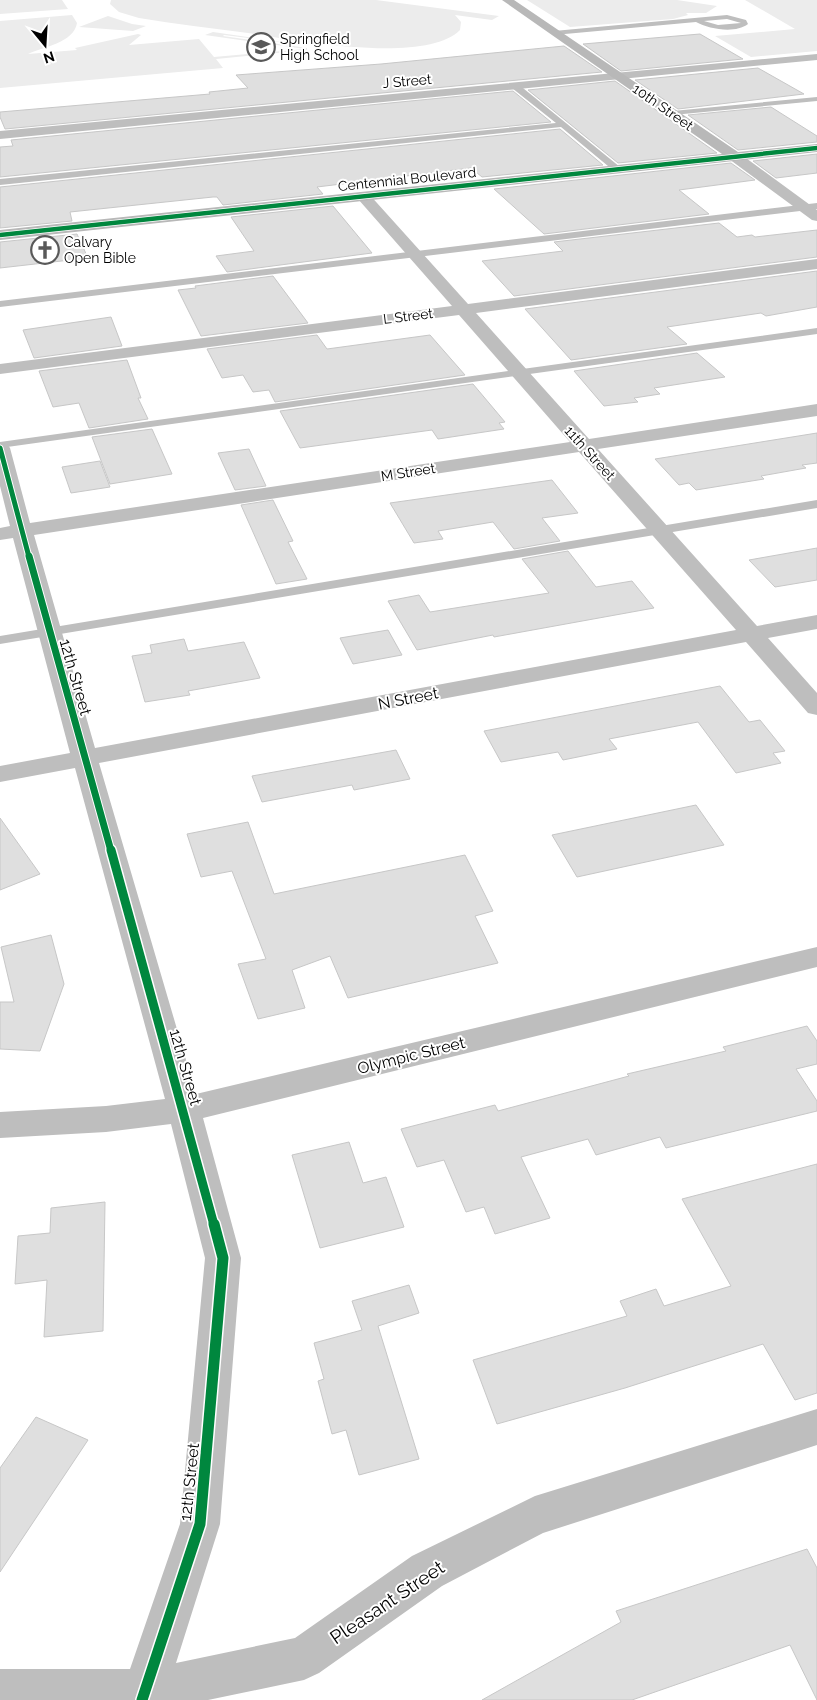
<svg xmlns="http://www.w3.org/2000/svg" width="817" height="1700" font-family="Raleway,sans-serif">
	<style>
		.green { fill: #ececec }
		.building { fill: #dfdfdf; stroke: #c7c7c7 }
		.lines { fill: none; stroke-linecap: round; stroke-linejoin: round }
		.lane { fill: #bebebe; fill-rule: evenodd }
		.street { fill: #bebebe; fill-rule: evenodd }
		.secondary { fill: #b8b8b8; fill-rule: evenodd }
		.cycleway-far4-casing { stroke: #fff; stroke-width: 6 }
		.cycleway-far3-casing { stroke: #fff; stroke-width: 7 }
		.cycleway-far2-casing { stroke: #fff; stroke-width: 9 }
		.cycleway-far1-casing { stroke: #fff; stroke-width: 12 }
		.cycleway-casing { stroke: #fff; stroke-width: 14 }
		.cycleway-far4 { stroke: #00873e; stroke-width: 4.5 }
		.cycleway-far3 { stroke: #00873e; stroke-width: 5 }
		.cycleway-far2 { stroke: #00873e; stroke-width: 7 }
		.cycleway-far1 { stroke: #00873e; stroke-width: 9 }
		.cycleway { stroke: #00873e; stroke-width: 11 }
		.labels { text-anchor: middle; stroke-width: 4; stroke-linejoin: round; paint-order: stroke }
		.far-poi-label { font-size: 14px; fill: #000; stroke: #fff; text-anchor: start }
		.far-street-label { font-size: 14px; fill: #000; stroke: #fff }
		.street-label { font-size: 16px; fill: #000; stroke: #fff }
		.near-street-label { font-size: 19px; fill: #000; stroke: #fff }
	</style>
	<rect width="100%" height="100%" fill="#fff"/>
	<!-- green -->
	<path class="green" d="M0 0H62L68 9 0 14Z
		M111 0H376L499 16 492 20 455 15 461 22 460 30C426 65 294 40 248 33 212 28 175 24 139 18L119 12 110 4Z
		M527 0H677L717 6 706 13H686L688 15 673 19 570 27Z
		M745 0H817V51L751 57 715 36 795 29Z
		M72 15 77 23C74 43 42 47 28 54L77 50 75 48 138 34 141 35 129 45 199 39 214 57 305 49 205 35 213 32 310 46 224 35 223 36 307 48V50L216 59 223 68 0 88V21Z
		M108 16 132 24 146 26 133 31 79 27Z"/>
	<!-- building -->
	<path class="building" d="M700 34 743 59 621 71 583 44Z
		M564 46 602 72 5 129 0 117V112L210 94 209 92 248 88 236 75 381 64Z
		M758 68 804 94 678 109 635 80Z
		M615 81 717 153 618 163 528 90Z
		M513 91 551 122 0 177V147L13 146 11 140Z
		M771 107 817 136V142L738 150 688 115Z
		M560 129 603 165 482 177 471 168 317 187 323 194 223 205 217 197H213L70 212 72 221 0 228V187Z
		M817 154V173L776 178 753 161Z
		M731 163 755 180 679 190 709 214 544 234 494 189Z
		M333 206 372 253 227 272 216 256 254 251 231 217Z
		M719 223 737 237 752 235 755 237 817 230V257L514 296 482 261 563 251 554 242Z
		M77 234 88 258 0 268V242Z
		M817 271V307L766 316 761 313 667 327 687 344 571 360 525 309Z
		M273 276 308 323 201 336 178 290 196 288 195 286Z
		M111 317 122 346 34 358 23 330Z
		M317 335 327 349 430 335 465 375 275 402 269 390 253 392 243 375 222 378 207 349Z
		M697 353 725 377 654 388 660 394 634 398 638 402 604 406 574 371Z
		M127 360 141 398H138L148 419 89 428 79 403 53 407 39 371Z
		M473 384 505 422 499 423 504 429 438 439 432 430 300 448 280 411Z
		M152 429 172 474 110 484 92 437Z
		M817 433V463L802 465 806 468 761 476 764 479 696 490 689 483 679 485 655 459Z
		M249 449 266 486 235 490 218 453Z
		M100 461 110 487 71 493 62 467Z
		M552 480 578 513 542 518 560 541 514 549 493 522 438 531 443 539 414 543 390 503Z
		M273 500 293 541 288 542 307 579 276 584 241 505Z
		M817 548V580L775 587 749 560Z
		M568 551 596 587 632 581 654 608 494 637 493 635 417 650 388 601 419 595 430 612 549 593 522 559Z
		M388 630 402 655 353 664 340 638Z
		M184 639 188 651 244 642 260 678 188 691 190 695 145 702 132 656 152 653 150 645Z
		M720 686 749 722 760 720 785 751 773 753 781 763 736 773 698 722 609 739 617 749 563 760 558 752 501 762 484 731Z
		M396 750 410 779 354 790 352 785 262 802 252 776Z
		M696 805 724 845 577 877 552 835Z
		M0 818 40 874 0 890Z
		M248 822 274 894 465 855 493 911 475 916 498 963 348 998 330 956 292 970 305 1008 258 1019 238 964 266 959 232 871 201 877 187 834Z
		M51 935 64 984 40 1051 0 1049V1002H14L1 947Z
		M807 1026 817 1041V1064L796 1069 817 1101V1111L666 1148 660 1137 596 1155 588 1139 521 1157 550 1218 495 1234 484 1207 466 1212 444 1160 417 1167 401 1129 495 1105 498 1111 629 1076 627 1074 726 1051 723 1047Z
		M349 1142 363 1183 386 1177 404 1227 320 1248 292 1155Z
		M817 1164V1393L795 1400 763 1344 625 1388 497 1424 473 1360 627 1316 620 1301 656 1289 664 1306 731 1286 682 1199Z
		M105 1202 103 1331 44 1337 47 1280 15 1284 18 1236 50 1233 51 1208Z
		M409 1285 419 1313 378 1326 419 1459 359 1475 346 1430 332 1434 318 1381 324 1379 314 1343 362 1330 352 1301Z
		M36 1417 88 1440 0 1572V1468Z
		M807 1549 817 1568V1700L790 1645 632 1700H482L621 1622 616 1611Z"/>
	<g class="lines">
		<!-- lane -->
		<path class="lane" d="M727 15 746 20 748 24C735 34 709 29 696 22L554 35 551 33 554 31ZM727 19 741 23 718 25 704 21Z
			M512 84H518L620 167V171H614L561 127 0 185V179L556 123 512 88Z
			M817 97V101L673 115 669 113 673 111Z
			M817 203V209L0 307V301Z
			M817 328V334L0 448V442Z
			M817 500V508L0 644V636Z"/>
		<!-- street -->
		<path class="street" d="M817 54V60L0 139V131Z
			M734 152 739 153 817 210V221L812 220 729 159 727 156Z
			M363 192 368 193 468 304 817 259V269L476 313 589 439 817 404V416L598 449 757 626 817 615V629L768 638 817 693V715L808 713 746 642 99 763 196 1094 817 947V967L203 1118 241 1258 220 1524 176 1663 295 1638 412 1556 535 1496 817 1409V1445L543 1533 442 1586 319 1673 304 1680 208 1700H0V1669H130L180 1524 205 1258 171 1124 106 1132 0 1138V1112L106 1106 165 1099 75 768 0 782V766L70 753 13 538 0 540V528L10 526 0 486V442L7 444 10 448 30 523 570 442 459 315 0 374V364L452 306 358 199 356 196 358 193ZM579 452 736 630 95 748 34 535Z"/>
		<!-- secondary -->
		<path class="secondary" d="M502 0H514L738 152 817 144V152L0 240V230L722 154Z"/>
		<defs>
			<path id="cycleway-far4" d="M0 235 817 148"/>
			<path id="cycleway-far3" d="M0 448 29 557"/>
			<path id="cycleway-far2" d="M29 556 111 851"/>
			<path id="cycleway-far1" d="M111 850 214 1225"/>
			<path id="cycleway" d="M142 1700 200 1524 223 1258 214 1224"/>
		</defs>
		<!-- cycleway-far4 casing -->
		<use href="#cycleway-far4" class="cycleway-far4-casing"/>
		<!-- cycleway-far3 casing -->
		<use href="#cycleway-far3" class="cycleway-far3-casing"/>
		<!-- cycleway-far2 casing -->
		<use href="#cycleway-far2" class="cycleway-far2-casing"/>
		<!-- cycleway-far1 casing -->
		<use href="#cycleway-far1" class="cycleway-far1-casing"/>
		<!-- cycleway casing -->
		<use href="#cycleway" class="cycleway-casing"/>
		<!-- cycleway-far4 -->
		<use href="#cycleway-far4" class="cycleway-far4"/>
		<!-- cycleway-far3 -->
		<use href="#cycleway-far3" class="cycleway-far3"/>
		<!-- cycleway-far2 -->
		<use href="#cycleway-far2" class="cycleway-far2"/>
		<!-- cycleway-far1 -->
		<use href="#cycleway-far1" class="cycleway-far1"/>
		<!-- cycleway -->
		<use href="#cycleway" class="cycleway"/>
	</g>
	<!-- icons -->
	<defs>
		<symbol id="school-ring" viewBox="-11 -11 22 22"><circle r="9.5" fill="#fff" stroke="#595959" stroke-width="1.5"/><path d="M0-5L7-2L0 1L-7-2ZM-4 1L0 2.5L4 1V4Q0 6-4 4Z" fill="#595959"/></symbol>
		<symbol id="church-ring" viewBox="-11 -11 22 22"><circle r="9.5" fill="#fff" stroke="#595959" stroke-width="1.5"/><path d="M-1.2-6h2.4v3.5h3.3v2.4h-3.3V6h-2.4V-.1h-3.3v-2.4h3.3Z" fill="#595959"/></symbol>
	</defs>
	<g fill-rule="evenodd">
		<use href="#school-ring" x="245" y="31" width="32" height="32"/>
		<use href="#church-ring" x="29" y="234" width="32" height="32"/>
	</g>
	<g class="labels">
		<!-- far-poi labels -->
		<g class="far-poi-label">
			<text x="280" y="44">Springfield<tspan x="280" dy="16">High School</tspan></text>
			<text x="64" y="247">Calvary<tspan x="64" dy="16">Open Bible</tspan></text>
		</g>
		<!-- far-street labels -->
		<g class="far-street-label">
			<text transform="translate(407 81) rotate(-5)" y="5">J Street</text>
			<text transform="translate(663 107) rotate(35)" y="5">10th Street</text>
			<text transform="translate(407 179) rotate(-6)" y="5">Centennial Boulevard</text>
			<text transform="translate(408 316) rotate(-7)" y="5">L Street</text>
			<text transform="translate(590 453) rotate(48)" y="5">11th Street</text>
			<text transform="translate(408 472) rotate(-9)" y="5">M Street</text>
		</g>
		<!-- street labels -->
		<g class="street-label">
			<text transform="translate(76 677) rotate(74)" y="6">12th Street</text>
			<text transform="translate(408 698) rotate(-11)" y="6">N Street</text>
			<text transform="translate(411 1055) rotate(-14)" y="6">Olympic Street</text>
			<text transform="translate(186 1067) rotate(74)" y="6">12th Street</text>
			<text transform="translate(189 1482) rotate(-84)" y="6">12th Street</text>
		</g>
		<!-- near-street labels -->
		<g class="near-street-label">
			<text transform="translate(387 1602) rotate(-34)" y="7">Pleasant Street</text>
		</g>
	</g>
	<!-- north arrow -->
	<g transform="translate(45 45) rotate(162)" stroke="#ffffff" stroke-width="4" paint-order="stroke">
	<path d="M0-4L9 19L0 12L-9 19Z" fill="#000000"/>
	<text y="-8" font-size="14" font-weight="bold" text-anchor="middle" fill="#000000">N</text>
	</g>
</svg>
